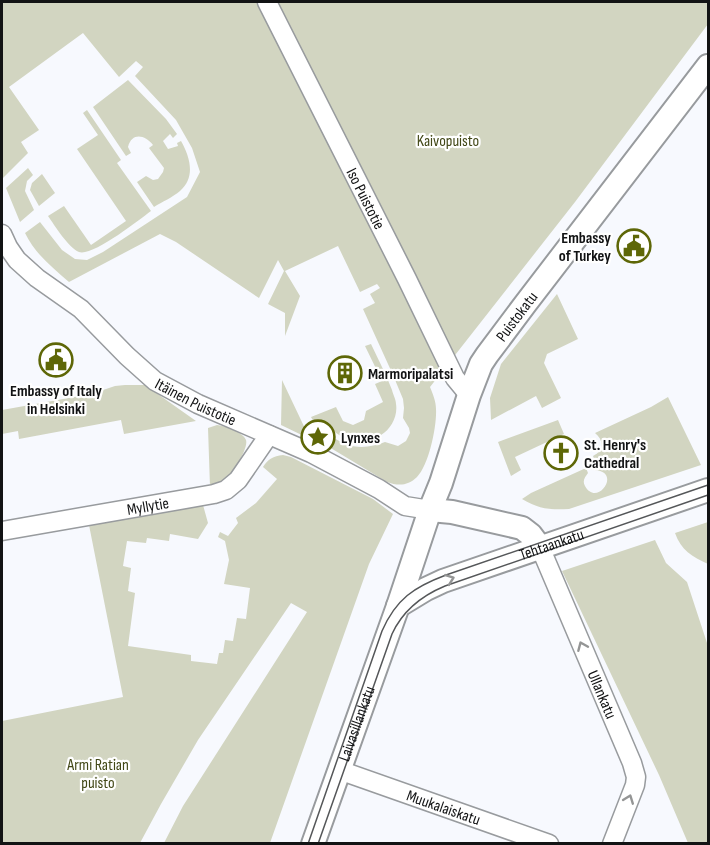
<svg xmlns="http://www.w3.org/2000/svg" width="710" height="845" font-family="'Sofia Sans Condensed',sans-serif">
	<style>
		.green { fill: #d2d5c1 }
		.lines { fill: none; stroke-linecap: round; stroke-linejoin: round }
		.minor-casing { stroke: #989b9e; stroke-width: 21 }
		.tertiary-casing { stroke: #989b9e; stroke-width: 26 }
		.minor { stroke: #fff; stroke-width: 18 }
		.tertiary { stroke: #fff; stroke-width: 22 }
		.tram { stroke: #555759; stroke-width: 1.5 }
		.oneway { stroke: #949595 }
		.labels { text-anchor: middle; stroke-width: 4.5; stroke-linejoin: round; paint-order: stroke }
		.park-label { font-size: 16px; fill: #424817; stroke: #fff }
		.street-label { font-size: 16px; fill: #121314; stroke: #fff }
		.poi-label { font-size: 16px; font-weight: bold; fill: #121314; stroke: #fff; text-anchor: start }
	</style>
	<rect width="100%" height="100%" fill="#f7f9fe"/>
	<!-- green -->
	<path class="green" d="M2 2H708V24L575 202 430 387C433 394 436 402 436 409 437 426 429 465 417 477 408 486 398 486 387 482L329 447 319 434C331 434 335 440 346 444 358 449 373 447 385 442L398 446 406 441 410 433 409 428 403 418 404 408 403 399 393 375 363 309 375 303 370 294 380 288 377 284 360 292 338 246 285 271 300 296 285 336V313L268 304 284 271 278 260 259 298 176 242 160 234 69 282C52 267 35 254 25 233L40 222 62 250 75 259 87 260 103 252 187 197 200 172 192 148 176 120 135 76 143 67 136 61 119 77 83 33 9 87 39 130 21 142 28 153 3 178 2 175Z
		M128 80 166 119 177 134 173 138 170 134 163 141 168 149 178 146 177 143 181 141C190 157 196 177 180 191 173 197 162 202 154 207L137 182 146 176 153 180 158 179 163 172 164 168 149 148 153 145C145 135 132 132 128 147L131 153 126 156 93 107Z
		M87 110 121 160 117 163 151 211C139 220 92 257 79 252 68 247 55 226 48 216L64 206 91 245 126 221 77 149 98 135 83 113Z
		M28 168 33 175 27 181 25 191 34 210 20 222 6 188Z
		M42 174 55 193 39 206 30 190 32 183Z
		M557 294 578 339 547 354 544 363 561 398 542 408 536 396 491 420 490 398 501 364Z
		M371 344C378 359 386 374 392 390 393 395 396 399 396 404 398 416 391 429 381 435 373 439 363 443 354 442 340 440 332 424 317 428L311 417 336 407 343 421 353 425 364 420 366 411 383 402 375 384 382 381 365 346Z
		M282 380 310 439 281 425Z
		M125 385H145L196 421 124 434 121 420 19 439 18 431 2 434V410L91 394 115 386Z
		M668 397 701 465 569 509C549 510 539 509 522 499L531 493 586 468 588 473C585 477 582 481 585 486 597 508 623 471 594 470L592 466 596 463 593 456C604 451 604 440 595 433L651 407Z
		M558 420 564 434 515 457 521 470 511 476 498 442Z
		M217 425C225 426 243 432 246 440 249 449 229 480 220 484 219 485 212 486 210 487L208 428Z
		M283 455 291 457 373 499 393 514 369 564 270 843H164L183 806 307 612 291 603 198 740 161 804 140 843 2 844V721L123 697 89 525 203 505 208 523 198 539 170 534 169 541 147 538 146 543 127 541 123 566 131 568 128 591 135 593 128 646 191 655V661L217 664 219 653H223L225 640 233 641 237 618 246 619 250 588 224 584 229 560 225 541 218 537 220 532 228 536 238 523 236 518 256 503 277 479 263 467C268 459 273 456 283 455Z
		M708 522V564C692 557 681 550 675 533Z
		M655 540 666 563 687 582 708 646V843H688L659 775 562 571Z"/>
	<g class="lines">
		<defs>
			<g id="minor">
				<path id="s1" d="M267 2 407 279 455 378 469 395"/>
				<path id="s2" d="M2 234 8 247 17 260 37 278 81 309 127 356 155 381 198 404 311 453 379 489 405 506 430 510"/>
				<path id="s3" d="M2 531 214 494 226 490 238 480 269 435"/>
				<path id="s4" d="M540 547 632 763 636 777 635 785 612 844"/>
				<path id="s5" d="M339 770 549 844"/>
			</g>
			<g id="tertiary">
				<path d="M430 510 452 512 522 528 531 535 540 547"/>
				<path id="s6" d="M398 606 426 589 443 581 708 490"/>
				<path id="s7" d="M313 844 398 606 430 510 441 483 469 395 481 364 487 355 526 303 708 66"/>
			</g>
		</defs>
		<!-- minor casing -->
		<use href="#minor" class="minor-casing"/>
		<!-- tertiary casing -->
		<use href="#tertiary" class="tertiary-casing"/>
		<!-- minor -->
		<use href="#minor" class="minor"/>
		<!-- tertiary -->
		<use href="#tertiary" class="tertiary"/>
		<!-- tram -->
		<path class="tram" d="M308 844 382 631C396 599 414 587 446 575L708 485
			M318 844 392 634C403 610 421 596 445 586L708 495"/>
	</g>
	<!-- one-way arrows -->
	<defs><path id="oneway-chevron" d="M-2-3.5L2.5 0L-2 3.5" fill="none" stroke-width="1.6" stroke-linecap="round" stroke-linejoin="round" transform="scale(1.5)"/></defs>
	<g class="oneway">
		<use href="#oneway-chevron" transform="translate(450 579) rotate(-20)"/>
		<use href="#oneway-chevron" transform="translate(582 646) rotate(-113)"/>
		<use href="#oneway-chevron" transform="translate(629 799) rotate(-69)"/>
	</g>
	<!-- icons -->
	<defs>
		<symbol id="civic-ring" viewBox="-11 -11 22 22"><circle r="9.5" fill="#fff" stroke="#5e6707" stroke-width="1.5"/><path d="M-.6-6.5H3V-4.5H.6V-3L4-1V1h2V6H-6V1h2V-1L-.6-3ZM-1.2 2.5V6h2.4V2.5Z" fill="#5e6707"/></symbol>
		<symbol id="building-ring" viewBox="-11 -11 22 22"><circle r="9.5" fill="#fff" stroke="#5e6707" stroke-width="1.5"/><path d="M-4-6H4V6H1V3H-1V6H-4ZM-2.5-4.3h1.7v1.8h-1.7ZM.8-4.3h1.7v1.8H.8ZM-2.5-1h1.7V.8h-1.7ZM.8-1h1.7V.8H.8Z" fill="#5e6707"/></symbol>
		<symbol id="sight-ring" viewBox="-11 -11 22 22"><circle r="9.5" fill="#fff" stroke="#5e6707" stroke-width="1.5"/><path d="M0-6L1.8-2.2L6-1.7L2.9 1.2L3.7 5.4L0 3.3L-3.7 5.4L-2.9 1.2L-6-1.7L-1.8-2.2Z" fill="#5e6707"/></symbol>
		<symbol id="church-ring" viewBox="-11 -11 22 22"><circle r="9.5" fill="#fff" stroke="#5e6707" stroke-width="1.5"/><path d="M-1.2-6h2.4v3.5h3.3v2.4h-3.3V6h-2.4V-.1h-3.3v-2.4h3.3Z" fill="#5e6707"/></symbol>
	</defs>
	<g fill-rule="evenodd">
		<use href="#civic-ring" x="615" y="227" width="38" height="38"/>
		<use href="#civic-ring" x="37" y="341" width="38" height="38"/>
		<use href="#building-ring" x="326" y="354" width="38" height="38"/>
		<use href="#sight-ring" x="299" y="418" width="38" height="38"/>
		<use href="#church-ring" x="542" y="434" width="38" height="38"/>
	</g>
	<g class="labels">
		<!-- park labels -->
		<g class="park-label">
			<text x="448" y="146">Kaivopuisto</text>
			<text x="98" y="770">Armi Ratian<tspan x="98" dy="18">puisto</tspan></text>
		</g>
		<!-- street labels -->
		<g class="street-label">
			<text dy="6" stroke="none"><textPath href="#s1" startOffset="220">Iso Puistotie</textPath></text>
			<text dy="6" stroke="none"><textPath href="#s7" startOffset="568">Puistokatu</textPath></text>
			<text dy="6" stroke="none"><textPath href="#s2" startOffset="260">Itäinen Puistotie</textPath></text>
			<text dy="6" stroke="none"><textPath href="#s3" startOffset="148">Myllytie</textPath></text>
			<text dy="6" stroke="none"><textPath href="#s6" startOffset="166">Tehtaankatu</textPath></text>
			<text dy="6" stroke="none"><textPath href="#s4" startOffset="160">Ullankatu</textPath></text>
			<text dy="6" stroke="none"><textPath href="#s7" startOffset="128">Laivasillankatu</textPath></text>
			<text dy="6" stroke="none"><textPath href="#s5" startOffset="111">Muukalaiskatu</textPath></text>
		</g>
		<!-- poi labels -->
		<g class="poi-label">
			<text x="611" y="243" text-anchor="end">Embassy<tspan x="611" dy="18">of Turkey</tspan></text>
			<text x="368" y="379">Marmoripalatsi</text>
			<text x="56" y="396" text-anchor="middle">Embassy of Italy<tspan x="56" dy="18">in Helsinki</tspan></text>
			<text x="341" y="443">Lynxes</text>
			<text x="584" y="450">St. Henry's<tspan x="584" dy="18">Cathedral</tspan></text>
		</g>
	</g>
	<!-- border -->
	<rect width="710" height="845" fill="none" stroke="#121314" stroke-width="6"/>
</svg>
